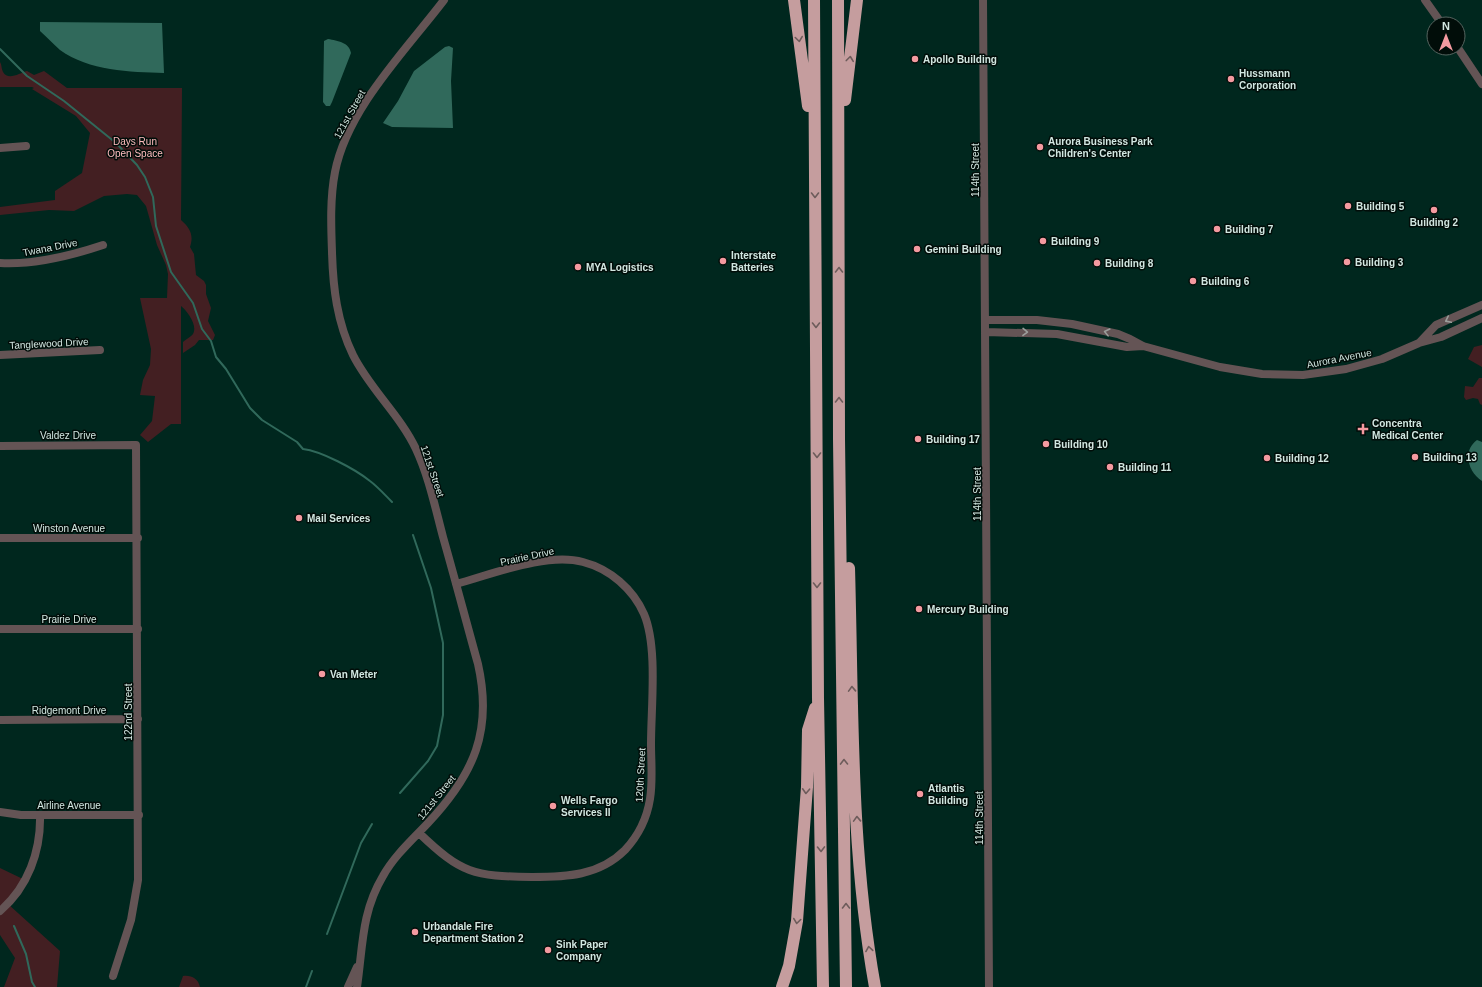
<svg xmlns="http://www.w3.org/2000/svg" width="1482" height="987" font-family="Arial,sans-serif">
	<style>
		.green { fill: #431f22 }
		.water { fill: #30695b }
		.lines { fill: none; stroke-linecap: round; stroke-linejoin: round }
		.stream { stroke: #30695b; stroke-width: 2 }
		.minor { stroke: #645455; stroke-width: 8 }
		.highway { stroke: #c59d9e; stroke-width: 12 }
		.oneway { stroke: #6d5c5b }
		.oneway2 { stroke: #9b9e9b }
		.poi-dot { fill: #f49aa0; stroke: #010d09; stroke-width: 1.5 }
		.labels { text-anchor: middle; stroke-width: 3; stroke-linejoin: round; paint-order: stroke }
		.poi-label { font-size: 10px; font-weight: bold; fill: #d2e7e1; stroke: #010d09; text-anchor: start }
		.street-label { font-size: 10px; fill: #d2e7e1; stroke: #010d09 }
		.park-label { font-size: 10px; fill: #fdbbbe; stroke: #010d09 }
	</style>
	<rect width="100%" height="100%" fill="#00271e"/>
	<!-- green -->
	<path class="green" d="M0 62C2 65 1 68 3 72 8 81 20 73 27 71L34 75 44 71 67 88H182L181 220C190 228 194 235 190 247L194 254 196 275 204 281 206 285V294L211 308 208 321 215 335 213 340H199L195 345 183 353V342C186 339 191 337 193 334 198 325 187 311 181 306V424H171L148 442 140 435 152 421 155 396 140 395 143 380 150 365 151 349 140 298H167L168 274 166 265 157 245 146 206 137 195 127 194 104 196 74 211 49 210 0 215V207L55 200V191L82 173 90 133 76 116 32 89 34 88 32 87H0Z
		M1482 345V367L1468 359 1474 347Z
		M1479 378H1482V405L1480 404 1478 399 1473 398 1466 400 1464 397 1465 386 1473 387Z
		M0 868 25 880 8 904 60 951 57 987H4L15 958 0 935Z
		M183 976C191 975 198 978 200 987H179Z"/>
	<!-- water -->
	<path class="water" d="M40 22 162 23 164 73C130 72 89 71 60 50 53 44 47 37 40 31Z
		M328 39C338 41 349 42 351 53L332 102 330 106H326L323 102 324 41Z
		M449 46 453 48 451 81 453 128 392 127 383 123 398 101 414 71 445 47Z
		M1477 440 1482 442V481C1468 472 1462 451 1477 440Z"/>
	<g class="lines">
		<!-- stream -->
		<path class="stream" d="M0 49 27 76 64 101 116 143 137 165 145 177 153 197 156 226 171 272 193 303 202 329 211 341 216 357 226 369 250 408 262 420 297 442 303 449C321 451 355 469 370 481 378 487 385 495 392 502
			M400 793 428 761 437 746 443 715V643L431 588 413 535
			M14 926 26 954 32 982 35 987
			M327 934 361 843 372 824
			M306 987 312 971"/>
		<!-- minor -->
		<path class="minor" d="M983 0 989 987
			M1425 0 1442 24
			M1458 48 1482 84
			M0 148 26 146
			M0 263C35 265 70 256 103 245
			M986 320H1037L1072 324 1118 334 1130 339 1143 346 1220 367 1262 374 1303 375 1346 369 1382 359 1419 343 1441 337 1482 318
			M986 332 1057 334 1127 347 1143 346
			M1420 342 1436 325 1482 305
			M0 355 100 350
			M0 446 136 445 138 880 131 920 113 976
			M0 538H138
			M0 629H138
			M0 720 138 719
			M0 812 21 815H139
			M419 833C462 874 473 876 532 877 566 877 599 876 625 850 638 836 647 818 650 799 653 781 651 761 651 744 651 707 658 647 644 614 633 589 610 569 583 562 547 552 493 574 456 584
			M0 911C28 887 41 851 40 815
			M348 987 357 967
			M357 987C363 947 361 913 383 876 394 856 412 840 428 823 474 774 493 731 478 664 466 621 455 579 443 537 435 507 429 477 416 449 400 415 370 389 353 355 337 322 333 288 332 252 331 225 330 198 335 172 347 109 406 50 444 0"/>
		<!-- highway -->
		<path class="highway" d="M794 0 808 106
			M814 0 818 698 823 987
			M838 0 839 439 846 987
			M845 100 857 0
			M849 568C853 707 850 849 875 987
			M782 987 789 966 797 921 807 787 808 730 815 708"/>
	</g>
	<!-- one-way arrows -->
	<defs><path id="oneway-chevron" d="M-2-3.5L2.5 0L-2 3.5" fill="none" stroke-width="1.6" stroke-linecap="round" stroke-linejoin="round"/></defs>
	<g class="oneway">
		<use href="#oneway-chevron" transform="translate(799 39) rotate(82)"/>
		<use href="#oneway-chevron" transform="translate(850 59) rotate(-83)"/>
		<use href="#oneway-chevron" transform="translate(815 195) rotate(90)"/>
		<use href="#oneway-chevron" transform="translate(839 270) rotate(-90)"/>
		<use href="#oneway-chevron" transform="translate(816 325) rotate(90)"/>
		<use href="#oneway-chevron" transform="translate(839 400) rotate(-90)"/>
		<use href="#oneway-chevron" transform="translate(817 455) rotate(90)"/>
		<use href="#oneway-chevron" transform="translate(817 585) rotate(90)"/>
		<use href="#oneway-chevron" transform="translate(852 689) rotate(-92)"/>
		<use href="#oneway-chevron" transform="translate(844 762) rotate(-91)"/>
		<use href="#oneway-chevron" transform="translate(806 791) rotate(93)"/>
		<use href="#oneway-chevron" transform="translate(857 819) rotate(-92)"/>
		<use href="#oneway-chevron" transform="translate(821 849) rotate(89)"/>
		<use href="#oneway-chevron" transform="translate(846 906) rotate(-90)"/>
		<use href="#oneway-chevron" transform="translate(797 921) rotate(98)"/>
		<use href="#oneway-chevron" transform="translate(869 949) rotate(-99)"/>
	</g>
	<g class="oneway2">
		<use href="#oneway-chevron" transform="translate(1448 320) rotate(154)"/>
		<use href="#oneway-chevron" transform="translate(1025 332) rotate(1)"/>
		<use href="#oneway-chevron" transform="translate(1107 332) rotate(-166)"/>
	</g>
	<!-- markers -->
	<g class="poi-dot">
		<circle cx="915" cy="59" r="4"/>
		<circle cx="1231" cy="79" r="4"/>
		<circle cx="1040" cy="147" r="4"/>
		<circle cx="1348" cy="206" r="4"/>
		<circle cx="1434" cy="210" r="4"/>
		<circle cx="1217" cy="229" r="4"/>
		<circle cx="1043" cy="241" r="4"/>
		<circle cx="917" cy="249" r="4"/>
		<circle cx="723" cy="261" r="4"/>
		<circle cx="1347" cy="262" r="4"/>
		<circle cx="1097" cy="263" r="4"/>
		<circle cx="578" cy="267" r="4"/>
		<circle cx="1193" cy="281" r="4"/>
		<path d="M1361 423h4v4h4v4h-4v4h-4v-4h-4v-4h4z"/>
		<circle cx="918" cy="439" r="4"/>
		<circle cx="1046" cy="444" r="4"/>
		<circle cx="1415" cy="457" r="4"/>
		<circle cx="1267" cy="458" r="4"/>
		<circle cx="1110" cy="467" r="4"/>
		<circle cx="299" cy="518" r="4"/>
		<circle cx="919" cy="609" r="4"/>
		<circle cx="322" cy="674" r="4"/>
		<circle cx="920" cy="794" r="4"/>
		<circle cx="553" cy="806" r="4"/>
		<circle cx="415" cy="932" r="4"/>
		<circle cx="548" cy="950" r="4"/>
	</g>
	<g class="labels">
		<!-- poi labels -->
		<g class="poi-label">
			<text x="923" y="63">Apollo Building</text>
			<text x="1239" y="77">Hussmann<tspan x="1239" dy="12">Corporation</tspan></text>
			<text x="1048" y="145">Aurora Business Park<tspan x="1048" dy="12">Children's Center</tspan></text>
			<text x="1356" y="210">Building 5</text>
			<text x="1434" y="226" text-anchor="middle">Building 2</text>
			<text x="1225" y="233">Building 7</text>
			<text x="1051" y="245">Building 9</text>
			<text x="925" y="253">Gemini Building</text>
			<text x="731" y="259">Interstate<tspan x="731" dy="12">Batteries</tspan></text>
			<text x="1355" y="266">Building 3</text>
			<text x="1105" y="267">Building 8</text>
			<text x="586" y="271">MYA Logistics</text>
			<text x="1201" y="285">Building 6</text>
			<text x="1372" y="427">Concentra<tspan x="1372" dy="12">Medical Center</tspan></text>
			<text x="926" y="443">Building 17</text>
			<text x="1054" y="448">Building 10</text>
			<text x="1423" y="461">Building 13</text>
			<text x="1275" y="462">Building 12</text>
			<text x="1118" y="471">Building 11</text>
			<text x="307" y="522">Mail Services</text>
			<text x="927" y="613">Mercury Building</text>
			<text x="330" y="678">Van Meter</text>
			<text x="928" y="792">Atlantis<tspan x="928" dy="12">Building</tspan></text>
			<text x="561" y="804">Wells Fargo<tspan x="561" dy="12">Services II</tspan></text>
			<text x="423" y="930">Urbandale Fire<tspan x="423" dy="12">Department Station 2</tspan></text>
			<text x="556" y="948">Sink Paper<tspan x="556" dy="12">Company</tspan></text>
		</g>
		<!-- street labels -->
		<g class="street-label">
			<text transform="translate(349 114) rotate(-61)" y="4">121st Street</text>
			<text transform="translate(975 170) rotate(-90)" y="4">114th Street</text>
			<text transform="translate(50 247) rotate(-11)" y="4">Twana Drive</text>
			<text transform="translate(49 343) rotate(-3)" y="4">Tanglewood Drive</text>
			<text transform="translate(1339 358) rotate(-11)" y="4">Aurora Avenue</text>
			<text x="68" y="439">Valdez Drive</text>
			<text transform="translate(433 471) rotate(71)" y="4">121st Street</text>
			<text transform="translate(977 494) rotate(-90)" y="4">114th Street</text>
			<text x="69" y="532">Winston Avenue</text>
			<text transform="translate(527 556) rotate(-12)" y="4">Prairie Drive</text>
			<text x="69" y="623">Prairie Drive</text>
			<text x="69" y="714">Ridgemont Drive</text>
			<text transform="translate(128 712) rotate(-90)" y="4">122nd Street</text>
			<text transform="translate(640 775) rotate(-87)" y="4">120th Street</text>
			<text transform="translate(436 797) rotate(-51)" y="4">121st Street</text>
			<text x="69" y="809">Airline Avenue</text>
			<text transform="translate(979 818) rotate(-90)" y="4">114th Street</text>
		</g>
		<!-- park labels -->
		<g class="park-label">
			<text x="135" y="145">Days Run<tspan x="135" dy="12">Open Space</tspan></text>
		</g>
	</g>
	<!-- north arrow -->
	<g transform="translate(1446 36)"><circle r="19" fill="#010d09" stroke="#55645f"/>
	<path d="M0-3L7 15L0 10L-7 15Z" fill="#f49aa0"/>
	<text y="-6" font-size="11" font-weight="bold" text-anchor="middle" fill="#d2e7e1">N</text>
	</g>
</svg>
